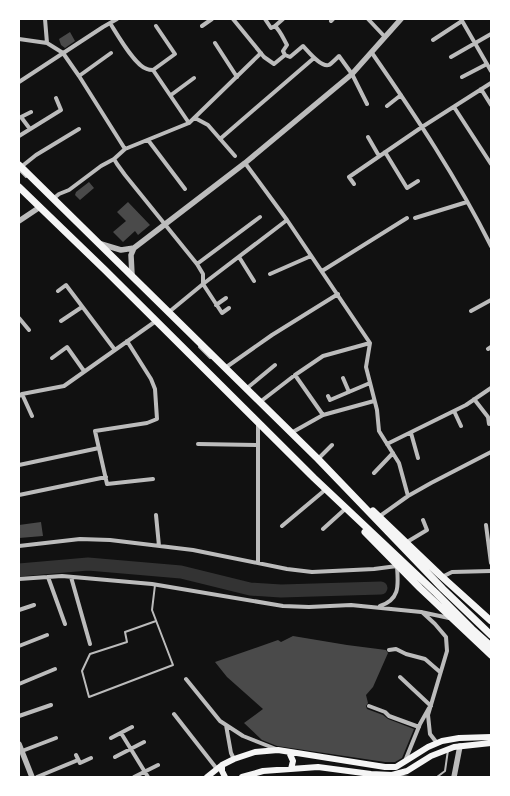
<svg xmlns="http://www.w3.org/2000/svg" width="510" height="796" font-family="'Fira Sans',sans-serif">
	<style>
		.lines { fill: none; stroke-linecap: round; stroke-linejoin: round }
		.river { stroke: #333; stroke-width: 13 }
		.building { fill: #4a4a4a }
		.service { stroke: #bcbcbc; stroke-width: 2 }
		.minor { stroke: #bcbcbc; stroke-width: 4 }
		.tertiary { stroke: #bcbcbc; stroke-width: 5.5 }
		.secondary { stroke: #f5f5f5; stroke-width: 6 }
		.primary { stroke: #f5f5f5; stroke-width: 7 }
	</style>
	<rect width="100%" height="100%" fill="#111"/>
	<g class="lines">
		<!-- river -->
		<path class="river" d="M19 570 88 564 181 572 250 589 281 591 381 588"/>
	</g>
	<!-- building -->
	<path class="building" d="M70 32 75 41 65 48 61 45 59 39Z
		M89 182 94 188 80 200 75 195 76 192Z
		M128 202 150 225 138 235 135 231 123 242 113 232 126 221 117 212Z
		M41 522 43 536 19 538V525Z
		M293 636 347 645 386 650 388 653 373 687 366 695 368 703 366 706 367 709 383 715 388 719 414 729 402 758 395 762H385L277 746 262 740 244 723 263 709 227 677 215 662 278 640 281 642Z"/>
	<g class="lines">
		<!-- service -->
		<path class="service" d="M19 170 26 177
			M199 347 210 358H212
			M155 585 152 610 173 665 89 697 82 671 90 654 127 642 125 632 156 621
			M399 776 409 777
			M437 777 445 771 448 750"/>
		<!-- minor -->
		<path class="minor" d="M45 19 47 43 63 53 79 76 125 149
			M233 19 264 57 274 64 285 55 290 57 303 46C308 51 321 68 329 65 332 63 336 59 339 56L352 74 367 104
			M265 19 271 28 275 26 283 19
			M368 19 385 37
			M461 19 491 71
			M331 21 333 19
			M110 23C117 34 135 66 147 69 149 70 151 70 153 70L189 123
			M202 26 212 19
			M275 26C281 32 283 38 287 45L283 51 285 55
			M19 39 47 43
			M433 40 462 21
			M215 43 237 77
			M372 53C415 115 457 178 491 246
			M451 57 491 34
			M153 70 175 54 156 26
			M79 76 111 53
			M462 77 487 64
			M19 82 103 27 117 19
			M481 89 491 105
			M171 95 194 78
			M387 106 401 95
			M454 107 491 164
			M195 118 208 125 235 156
			M30 129 21 117 31 112
			M19 136 61 110 56 98
			M368 137 379 156
			M220 139 314 58
			M148 140 185 189
			M385 152 407 188 418 181
			M114 159 117 164 125 175 197 264 203 274V284L222 313 229 308
			M245 163 287 220 370 343 366 367 377 410 379 431 399 463 408 496
			M21 167 36 155 79 129
			M354 184 349 177 422 127 491 83
			M53 199 59 194 69 190 101 166 114 159 125 149 189 123 261 53
			M415 218 467 202
			M239 257 254 281
			M197 264 260 217
			M322 271 407 218
			M270 274 311 256
			M58 291 66 285 115 350
			M216 305 226 298
			M471 311 491 300
			M169 312 203 284 287 220
			M19 318 29 330
			M61 321 82 307
			M127 341 151 379 155 389 157 419 147 423 95 431 107 484 153 479
			M488 349 491 347
			M52 358 67 347 84 371
			M225 368 272 335 338 294
			M295 375 323 415
			M343 378 349 392
			M246 389 275 365
			M22 394 32 416
			M19 396 22 394 64 386 156 321
			M328 396 330 400 370 383
			M474 399 488 417 489 424
			M260 402 295 375 323 356 370 343
			M454 411 461 426
			M258 423V563
			M291 433 323 415 374 401
			M411 433 418 458
			M198 444 258 445
			M387 444 466 405 491 388
			M318 459 332 445
			M19 465 99 448
			M374 473 393 453
			M19 495 106 477
			M156 515 159 546
			M380 516 408 496 431 483 491 452
			M486 525 491 563
			M282 526 325 490
			M323 529 344 510
			M407 542 427 530 423 520
			M19 546 80 539 110 540 193 550 287 569 312 572 374 569 397 566C398 584 401 599 380 606
			M48 577 65 624
			M71 577 90 644
			M442 577 452 572 491 571
			M19 579 62 576 152 584 283 606 309 607 351 605 421 612 449 618
			M19 610 34 605
			M422 612 435 624 446 637 447 651 428 715 430 734 437 743
			M19 646 47 635
			M389 650 396 649 406 654 425 659 440 672
			M400 677 431 706
			M186 679 220 721 243 736 276 749
			M19 684 55 669
			M369 706 385 712 389 716 419 727
			M174 714 217 769
			M19 716 51 705
			M226 725 231 753 234 759
			M121 733 148 777
			M111 738 132 727
			M22 751 56 738
			M76 755 80 763 91 758
			M115 757 144 742
			M405 761 420 724 429 708
			M37 777 78 760
			M134 777 158 765"/>
		<!-- tertiary -->
		<path class="tertiary" d="M19 221 40 207
			M101 244 121 250 134 248
			M132 275 131 255 134 248 245 163 352 74 401 19
			M19 744 32 777
			M454 777 460 746"/>
		<!-- secondary -->
		<path class="secondary" d="M289 752 293 761 291 769
			M222 765V771L225 777
			M207 777 222 765 234 759 255 752 278 750 385 767H396L428 747 442 741 459 738 491 737
			M242 777 263 771 318 767 371 774 392 775 407 771 431 756 454 747 491 743"/>
		<!-- primary -->
		<path class="primary" d="M19 165 318 459 443 589 491 635
			M19 187 105 270 314 478 436 593 472 629 491 646
			M373 511 440 575 491 621
			M365 532 420 588 491 655"/>
	</g>
	<!-- border -->
	<rect width="510" height="796" fill="none" stroke="#ffffff" stroke-width="40"/>
</svg>
